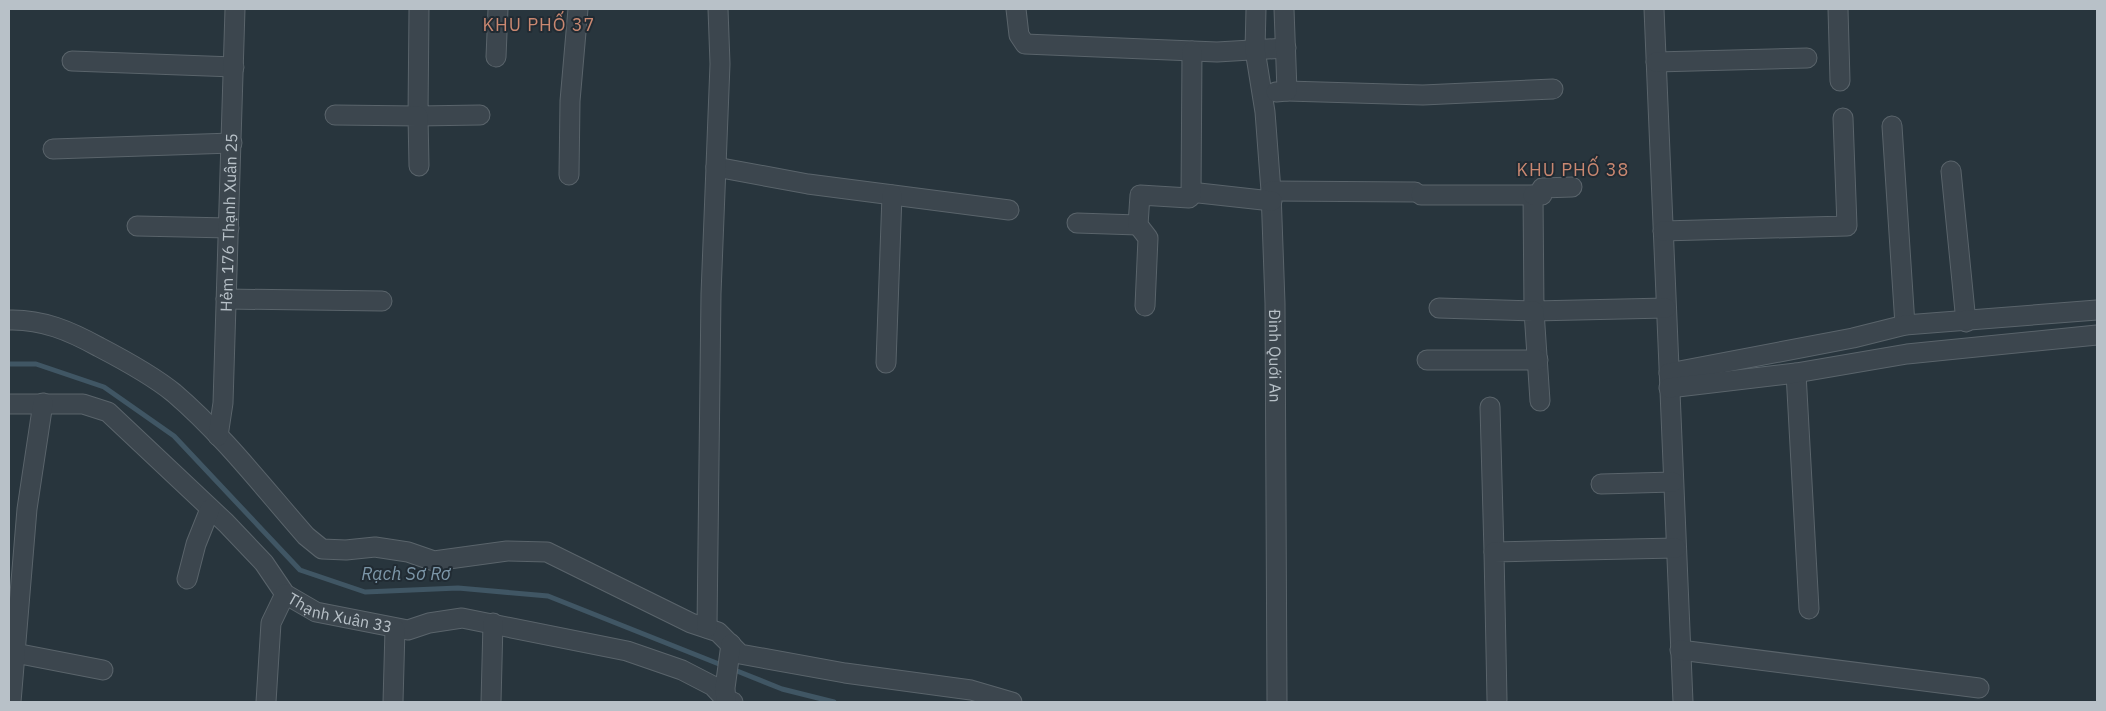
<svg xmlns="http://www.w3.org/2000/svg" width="2106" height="711" font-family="'IBM Plex Sans',sans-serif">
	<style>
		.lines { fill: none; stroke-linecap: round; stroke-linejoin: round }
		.stream { stroke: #405664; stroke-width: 5 }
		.minor-casing { stroke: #5a646b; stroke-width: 21 }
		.minor { stroke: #3c464e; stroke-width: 19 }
		.labels { text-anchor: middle; stroke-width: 4; stroke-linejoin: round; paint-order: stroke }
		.street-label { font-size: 16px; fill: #b8c1c8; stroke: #212b33 }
		.neighbourhood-label { font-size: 18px; letter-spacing: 1px; fill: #ca8871; stroke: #212b33 }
		.water-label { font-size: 18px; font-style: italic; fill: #7c96a8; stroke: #212b33 }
	</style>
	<rect width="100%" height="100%" fill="#28353d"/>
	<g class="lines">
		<!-- stream -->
		<path class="stream" d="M9 364H36L104 387 174 436 300 570 365 592 458 588 548 596 724 666
			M732 669 782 689 834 702"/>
		<defs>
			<g id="minor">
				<path d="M419 9 418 116 480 115"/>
				<path d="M1016 9 1019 35 1025 44 1217 52 1286 48"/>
				<path id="s1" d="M1256 9 1255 50 1265 112 1271 191 1275 303 1277 702"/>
				<path d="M1654 9 1683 702"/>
				<path d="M1838 9 1840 81"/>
				<path d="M496 57 498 9"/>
				<path d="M72 61 234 67"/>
				<path d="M1656 62 1807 58"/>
				<path d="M1287 91 1423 95 1553 89"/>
				<path d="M1276 92 1287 91 1284 9"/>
				<path d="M335 115 418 116 419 166"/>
				<path d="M1892 126 1905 325"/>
				<path d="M53 149 232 143"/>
				<path d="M716 167 808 184 1009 210"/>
				<path d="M1951 171 1966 322"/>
				<path d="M569 175 570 101 578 9"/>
				<path d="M1271 191 1415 192"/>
				<path d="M1199 193 1272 201"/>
				<path d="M1421 195H1533L1534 311 1666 308"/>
				<path d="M1533 195H1542V188L1572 187"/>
				<path d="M1077 223 1138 225"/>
				<path d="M137 226 229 228"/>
				<path d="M1663 231 1847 226 1843 118"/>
				<path d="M226 299 382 301"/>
				<path d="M1145 306 1148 238 1138 225 1140 195 1189 198 1191 196 1192 51"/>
				<path d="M1439 308 1534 311 1540 401"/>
				<path d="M9 320C42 319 70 331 99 347 124 360 152 375 174 393 223 435 263 487 306 536L322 549 346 550 375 547 408 552 434 561 507 551 547 552 691 623 718 632 740 654 845 673 971 690 1012 702"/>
				<path d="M1427 360H1538"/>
				<path d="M886 363 892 195"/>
				<path d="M1669 373 1853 338 1905 325 2097 310"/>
				<path d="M1796 373 1809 609"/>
				<path d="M1669 388 1796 373 1907 354 2097 335"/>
				<path id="s2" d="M9 404H83L108 412 226 523 264 563 285 594 316 612 408 630 429 623 462 618 627 651 682 670 713 686 726 700 733 702"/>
				<path d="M1490 407 1494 552"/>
				<path id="s3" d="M218 436 223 403 235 9"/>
				<path d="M1601 484 1673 482"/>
				<path d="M187 579 196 544 210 509"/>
				<path d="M707 628 711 294 720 64 718 9"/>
				<path d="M1680 650 1979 688"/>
				<path d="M15 653 103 670"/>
				<path d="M1497 700 1494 552 1676 548"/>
				<path d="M11 702 27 509 43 403"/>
				<path d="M266 702 271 623 285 594"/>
				<path d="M393 702 395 629"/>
				<path d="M491 702 493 623"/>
				<path d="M726 702 725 688 731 644"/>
			</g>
		</defs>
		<!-- minor casing -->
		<use href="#minor" class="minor-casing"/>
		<!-- minor -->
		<use href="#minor" class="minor"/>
	</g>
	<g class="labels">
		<!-- street labels -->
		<g class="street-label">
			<text dy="6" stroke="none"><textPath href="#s3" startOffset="214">Hẻm 176 Thạnh Xuân 25</textPath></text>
			<text dy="6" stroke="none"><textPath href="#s1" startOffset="348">Đình Quới An</textPath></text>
			<text dy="6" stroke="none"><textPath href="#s2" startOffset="414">Thạnh Xuân 33</textPath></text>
		</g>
		<!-- neighbourhood labels -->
		<g class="neighbourhood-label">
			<text x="539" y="31">KHU PHỐ 37</text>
			<text x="1573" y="176">KHU PHỐ 38</text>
		</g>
		<!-- water labels -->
		<g class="water-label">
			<text x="406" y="580">Rạch Sơ Rơ</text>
		</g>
	</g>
	<!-- border -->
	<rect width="2106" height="711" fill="none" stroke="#b8c1c8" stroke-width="20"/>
</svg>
